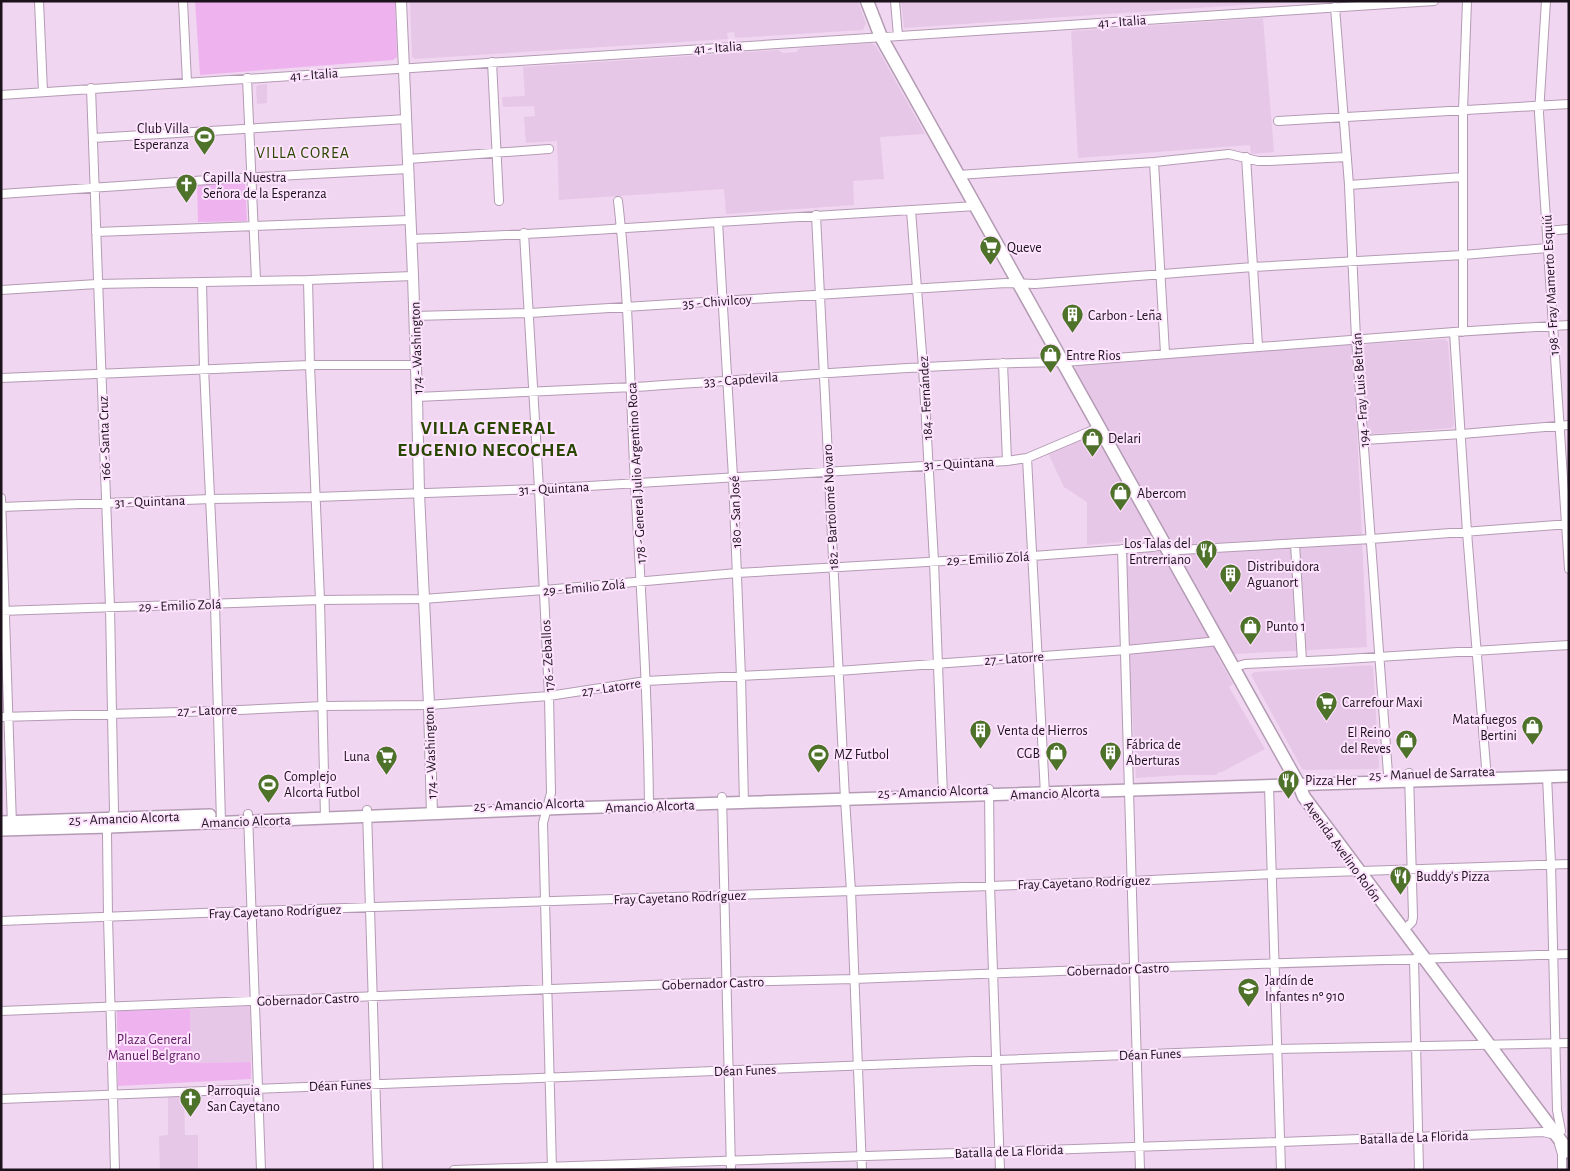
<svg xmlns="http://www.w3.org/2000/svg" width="1570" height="1171" font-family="'Alegreya Sans',sans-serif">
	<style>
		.built { fill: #e7c7e7 }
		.green { fill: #eeb2ef }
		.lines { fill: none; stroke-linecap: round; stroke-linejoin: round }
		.minor-casing { stroke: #b49bb4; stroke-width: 10 }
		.tertiary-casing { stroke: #b49bb4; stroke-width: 12 }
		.secondary-casing { stroke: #b49bb4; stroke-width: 14 }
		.primary-casing { stroke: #b49bb4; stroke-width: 15 }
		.minor { stroke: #fff; stroke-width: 8 }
		.tertiary { stroke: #fff; stroke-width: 10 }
		.secondary { stroke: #fff; stroke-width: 11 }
		.primary { stroke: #fff; stroke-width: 12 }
		.labels { text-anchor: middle; stroke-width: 4; stroke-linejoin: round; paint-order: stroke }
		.street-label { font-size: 14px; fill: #1b121b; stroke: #fee3fe }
		.poi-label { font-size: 14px; fill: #1b121b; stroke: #fee3fe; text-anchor: start }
		.park-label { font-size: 14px; fill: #601a63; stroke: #fee3fe }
		.quarter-label { font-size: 16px; letter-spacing: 1px; fill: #294700; stroke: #fee3fe }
		.district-label { font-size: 19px; font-weight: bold; letter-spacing: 1px; fill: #294700; stroke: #fee3fe }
	</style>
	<rect width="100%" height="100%" fill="#f0d6f0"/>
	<!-- built -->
	<path class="built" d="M410 1H858L866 24 863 30 735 38 734 32 727 33 728 39 415 59 412 57Z
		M901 1H1300L904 28Z
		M1263 18 1274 152 1251 154 1250 145 1078 158 1071 31Z
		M872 43 876 46 925 134 880 137 884 179 853 181 854 205 726 214 724 189 559 200 557 141 526 143 524 117 535 116 534 106 503 107 502 97 525 96 523 67 778 50 783 53 796 52 800 48Z
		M267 84V103L257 104 256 87 258 85Z
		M1445 339 1448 342 1454 425 1451 428 1371 434 1368 431 1364 347 1367 344Z
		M1353 343 1367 647 1217 655 1233 684 1229 687 1265 749 1222 772 1217 773V775H1182L1136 778 1123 542 1087 545V502L1064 487 1047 451 1104 425 1073 370 1079 363Z
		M1370 665 1373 667 1379 766 1377 769 1305 770 1302 769 1251 675 1254 672Z
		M250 1006 251 1062 191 1063 190 1009Z
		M168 1097H184L185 1135H198V1170H160L159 1136 168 1135Z"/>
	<!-- green -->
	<path class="green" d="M195 1H395L397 57 393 60 200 75Z
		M245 182 247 221 198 222 197 184Z
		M190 1009 191 1063 251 1062V1079L118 1086 117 1011Z"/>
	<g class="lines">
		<defs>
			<path id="minor" d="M39 1 43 92
				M183 1 187 82
				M895 1 898 36
				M1546 1 1539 113 1569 569
				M1335 7 1349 185 1356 339 1388 774
				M492 62 499 201
				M247 78 256 280
				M91 88 110 607 112 713 114 811 107 833 108 917 115 1170
				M1 95 1434 1
				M1278 121 1569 104
				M93 138 407 119
				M1246 157 1258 346
				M408 159 549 149
				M1154 162 1165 353
				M958 175 1154 162 1229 154 1258 161H1269L1347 157
				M1349 185 1463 177
				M1 194 238 178 408 169
				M618 201C629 295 630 390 635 484 641 591 648 698 649 806
				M911 210 923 367 934 561 943 796
				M816 215 845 799 851 891 862 1170
				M718 222 733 477 741 677 744 803
				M1547 231 1569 229
				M96 232 410 220
				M524 233 539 489 549 696 551 793 543 823 552 1169
				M412 239C514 236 616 229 718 222 804 216 890 212 976 206
				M308 280 310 365 320 600 325 818
				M202 283 204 368 215 604 221 822
				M1 290 97 284 308 280 413 276
				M414 316 530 313 1006 283 1035 284 1253 267 1463 255 1547 248
				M1454 332 1467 532 1487 779
				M1463 332V110L1467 1
				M1003 363 1007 461
				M1 378 310 365H416
				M417 397C489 393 561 391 633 387 777 378 920 364 1064 362L1454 332 1569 325
				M1364 440 1462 434 1569 425
				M1027 458 1045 794
				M1 498 12 825
				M1 507 211 499 316 497 539 489 1007 461 1027 458 1100 427
				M1295 544 1302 661
				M1122 549 1140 1170
				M1170 553 1180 550 1371 539 1569 524
				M1 611 320 600 423 599 544 590 737 573 1033 556 1153 547 1166 544
				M1235 667 1245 664 1330 660 1569 645
				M1 717 218 711 323 706 429 705 549 696 646 681 838 671 1126 650 1219 641
				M1547 776 1551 864 1557 1110 1561 1131
				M1269 786 1281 1170
				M989 789 990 886 1000 1170
				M722 797 731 1170
				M367 810 378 1170
				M248 814 261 1170
				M1 921 252 911 851 891 1131 881 1272 874 1569 864
				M1408 926 1412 922 1413 917 1409 773
				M1414 959 1419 1170
				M1 1011 726 982 854 979 1134 968 1569 954
				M1 1099 1277 1049 1569 1043
				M1559 1144 1562 1154V1170
				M454 1170 1280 1142 1543 1132 1556 1135"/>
			<path id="tertiary" d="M401 1 413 276 417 397 419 493 429 705 432 814"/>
			<path id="secondary" d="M1 822 210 815
				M1 830 109 827 571 808 1569 776"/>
			<path id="primary" d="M867 1 881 37 890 53 1299 785 1304 797 1569 1152"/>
		</defs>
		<!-- minor casing -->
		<use href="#minor" class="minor-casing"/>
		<!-- tertiary casing -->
		<use href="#tertiary" class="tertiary-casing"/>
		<!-- secondary casing -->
		<use href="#secondary" class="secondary-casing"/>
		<!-- primary casing -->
		<use href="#primary" class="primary-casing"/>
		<!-- minor -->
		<use href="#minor" class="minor"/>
		<!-- tertiary -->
		<use href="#tertiary" class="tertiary"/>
		<!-- secondary -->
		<use href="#secondary" class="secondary"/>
		<!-- primary -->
		<use href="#primary" class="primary"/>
	</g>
	<!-- icons -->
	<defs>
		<symbol id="stadium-pin" viewBox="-11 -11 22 30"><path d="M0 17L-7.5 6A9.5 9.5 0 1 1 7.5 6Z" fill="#4e722a" stroke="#fee3fe"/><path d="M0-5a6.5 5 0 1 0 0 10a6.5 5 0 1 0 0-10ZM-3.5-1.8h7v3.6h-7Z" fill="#fff"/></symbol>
		<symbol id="church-pin" viewBox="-11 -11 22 30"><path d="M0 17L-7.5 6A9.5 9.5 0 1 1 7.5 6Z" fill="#4e722a" stroke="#fee3fe"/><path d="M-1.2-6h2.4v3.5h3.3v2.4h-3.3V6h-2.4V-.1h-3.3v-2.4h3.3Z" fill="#fff"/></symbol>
		<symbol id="supermarket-pin" viewBox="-11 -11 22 30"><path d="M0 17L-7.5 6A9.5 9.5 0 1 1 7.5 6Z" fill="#4e722a" stroke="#fee3fe"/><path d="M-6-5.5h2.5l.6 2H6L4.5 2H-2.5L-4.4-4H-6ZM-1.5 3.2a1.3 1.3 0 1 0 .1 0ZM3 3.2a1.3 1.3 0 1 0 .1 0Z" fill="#fff"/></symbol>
		<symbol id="building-pin" viewBox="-11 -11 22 30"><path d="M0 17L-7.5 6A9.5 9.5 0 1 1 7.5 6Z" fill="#4e722a" stroke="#fee3fe"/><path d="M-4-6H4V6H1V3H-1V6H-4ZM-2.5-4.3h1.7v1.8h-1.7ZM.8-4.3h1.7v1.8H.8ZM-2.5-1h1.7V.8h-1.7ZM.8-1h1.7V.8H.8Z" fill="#fff"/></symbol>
		<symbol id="shop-pin" viewBox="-11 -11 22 30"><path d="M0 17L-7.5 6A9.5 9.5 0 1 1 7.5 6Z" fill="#4e722a" stroke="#fee3fe"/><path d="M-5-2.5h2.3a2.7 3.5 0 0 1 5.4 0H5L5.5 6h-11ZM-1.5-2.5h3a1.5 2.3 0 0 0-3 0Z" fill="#fff"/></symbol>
		<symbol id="restaurant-pin" viewBox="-11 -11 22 30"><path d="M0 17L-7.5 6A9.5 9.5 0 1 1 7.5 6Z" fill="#4e722a" stroke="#fee3fe"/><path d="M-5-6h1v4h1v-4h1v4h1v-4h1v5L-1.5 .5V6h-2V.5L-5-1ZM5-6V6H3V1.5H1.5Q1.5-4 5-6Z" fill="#fff"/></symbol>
		<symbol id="school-pin" viewBox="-11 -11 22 30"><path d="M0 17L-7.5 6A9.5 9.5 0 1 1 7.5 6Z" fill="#4e722a" stroke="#fee3fe"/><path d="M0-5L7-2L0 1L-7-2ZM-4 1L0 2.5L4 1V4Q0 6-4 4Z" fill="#fff"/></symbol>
	</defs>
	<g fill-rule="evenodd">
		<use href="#stadium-pin" x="192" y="124" width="25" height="34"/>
		<use href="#church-pin" x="174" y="172" width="25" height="34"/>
		<use href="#supermarket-pin" x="978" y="234" width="25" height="34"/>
		<use href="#building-pin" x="1060" y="302" width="25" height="34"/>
		<use href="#shop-pin" x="1038" y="342" width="25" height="34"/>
		<use href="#shop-pin" x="1080" y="426" width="25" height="34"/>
		<use href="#shop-pin" x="1108" y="480" width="25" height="34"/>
		<use href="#restaurant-pin" x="1194" y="538" width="25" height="34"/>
		<use href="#building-pin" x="1218" y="562" width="25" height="34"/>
		<use href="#shop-pin" x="1238" y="614" width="25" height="34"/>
		<use href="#supermarket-pin" x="1314" y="690" width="25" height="34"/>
		<use href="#shop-pin" x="1520" y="714" width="25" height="34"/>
		<use href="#building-pin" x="968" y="718" width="25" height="34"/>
		<use href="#shop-pin" x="1394" y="728" width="25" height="34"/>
		<use href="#building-pin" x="1098" y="740" width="25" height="34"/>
		<use href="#shop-pin" x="1044" y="740" width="25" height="34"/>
		<use href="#stadium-pin" x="806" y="742" width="25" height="34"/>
		<use href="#supermarket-pin" x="374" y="744" width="25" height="34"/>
		<use href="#restaurant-pin" x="1276" y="768" width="25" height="34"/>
		<use href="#stadium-pin" x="256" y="772" width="25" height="34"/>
		<use href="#restaurant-pin" x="1388" y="864" width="25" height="34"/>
		<use href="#school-pin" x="1236" y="976" width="25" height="34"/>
		<use href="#church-pin" x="178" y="1086" width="25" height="34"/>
	</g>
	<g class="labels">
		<!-- street labels -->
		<g class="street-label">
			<text transform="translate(1122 21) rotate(-4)" y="5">41 - Italia</text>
			<text transform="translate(718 47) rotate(-4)" y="5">41 - Italia</text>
			<text transform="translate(314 74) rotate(-4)" y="5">41 - Italia</text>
			<text transform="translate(1550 285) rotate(-93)" y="5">198 - Fray Mamerto Esquiú</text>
			<text transform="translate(717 301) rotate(-4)" y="5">35 - Chivilcoy</text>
			<text transform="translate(416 348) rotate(-92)" y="5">174 - Washington</text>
			<text transform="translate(741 379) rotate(-4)" y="5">33 - Capdevila</text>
			<text transform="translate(1360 390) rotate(-94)" y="5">194 - Fray Luis Beltrán</text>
			<text transform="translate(925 398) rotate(-93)" y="5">184 - Fernández</text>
			<text transform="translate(104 438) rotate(-92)" y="5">166 - Santa Cruz</text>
			<text transform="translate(959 463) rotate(-3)" y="5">31 - Quintana</text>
			<text transform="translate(636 473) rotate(-93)" y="5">178 - General Julio Argentino Roca</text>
			<text transform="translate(554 488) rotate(-3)" y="5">31 - Quintana</text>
			<text transform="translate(150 501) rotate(-2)" y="5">31 - Quintana</text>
			<text transform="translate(830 507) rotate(-93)" y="5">182 - Bartolomé Novaro</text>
			<text transform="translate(735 512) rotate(-92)" y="5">180 - San José</text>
			<text transform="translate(988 558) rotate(-3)" y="5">29 - Emilio Zolá</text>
			<text transform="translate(584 587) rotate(-5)" y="5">29 - Emilio Zolá</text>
			<text transform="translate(180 605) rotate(-2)" y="5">29 - Emilio Zolá</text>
			<text transform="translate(547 656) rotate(-93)" y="5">176 - Zeballos</text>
			<text transform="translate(1014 658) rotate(-4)" y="5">27 - Latorre</text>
			<text transform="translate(611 687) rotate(-9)" y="5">27 - Latorre</text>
			<text transform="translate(207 710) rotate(-2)" y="5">27 - Latorre</text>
			<text transform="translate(430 753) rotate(-92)" y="5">174 - Washington</text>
			<text transform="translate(1432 773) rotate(-2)" y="5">25 - Manuel de Sarratea</text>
			<text transform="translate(933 791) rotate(-2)" y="5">25 - Amancio Alcorta</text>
			<text transform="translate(1055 793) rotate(-2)" y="5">Amancio Alcorta</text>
			<text transform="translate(529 804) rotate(-2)" y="5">25 - Amancio Alcorta</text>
			<text transform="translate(650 806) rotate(-2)" y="5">Amancio Alcorta</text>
			<text transform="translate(124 818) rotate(-2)" y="5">25 - Amancio Alcorta</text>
			<text transform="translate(246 821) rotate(-2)" y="5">Amancio Alcorta</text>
			<text transform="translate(1343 851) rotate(54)" y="5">Avenida Avelino Rolón</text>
			<text transform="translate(1084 882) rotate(-2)" y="5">Fray Cayetano Rodríguez</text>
			<text transform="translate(680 897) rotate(-2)" y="5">Fray Cayetano Rodríguez</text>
			<text transform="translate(275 911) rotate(-2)" y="5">Fray Cayetano Rodríguez</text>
			<text transform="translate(1118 969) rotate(-2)" y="5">Gobernador Castro</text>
			<text transform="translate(713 983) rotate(-2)" y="5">Gobernador Castro</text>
			<text transform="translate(308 999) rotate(-2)" y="5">Gobernador Castro</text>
			<text transform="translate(1150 1054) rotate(-2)" y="5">Déan Funes</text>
			<text transform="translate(745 1070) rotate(-2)" y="5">Déan Funes</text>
			<text transform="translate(340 1085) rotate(-2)" y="5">Déan Funes</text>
			<text transform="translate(1414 1137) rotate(-2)" y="5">Batalla de La Florida</text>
			<text transform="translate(1009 1151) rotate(-2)" y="5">Batalla de La Florida</text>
		</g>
		<!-- poi labels -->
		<g class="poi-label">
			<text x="189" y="133" text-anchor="end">Club Villa<tspan x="189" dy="16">Esperanza</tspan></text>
			<text x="203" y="182">Capilla Nuestra<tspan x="203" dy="16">Señora de la Esperanza</tspan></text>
			<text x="1007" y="252">Queve</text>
			<text x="1088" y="320">Carbon - Leña</text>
			<text x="1066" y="360">Entre Rios</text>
			<text x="1108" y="443">Delari</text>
			<text x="1137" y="498">Abercom</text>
			<text x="1191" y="548" text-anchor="end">Los Talas del<tspan x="1191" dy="16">Entrerriano</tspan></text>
			<text x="1247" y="571">Distribuidora<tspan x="1247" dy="16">Aguanort</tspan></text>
			<text x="1266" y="631">Punto 1</text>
			<text x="1342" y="707">Carrefour Maxi</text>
			<text x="1517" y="724" text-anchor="end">Matafuegos<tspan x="1517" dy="16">Bertini</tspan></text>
			<text x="997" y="735">Venta de Hierros</text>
			<text x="1391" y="737" text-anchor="end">El Reino<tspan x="1391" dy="16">del Reves</tspan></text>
			<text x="1126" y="749">Fábrica de<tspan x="1126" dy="16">Aberturas</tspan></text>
			<text x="1040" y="758" text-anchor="end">CGB</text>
			<text x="834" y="759">MZ Futbol</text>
			<text x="370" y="761" text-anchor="end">Luna</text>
			<text x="284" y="781">Complejo<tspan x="284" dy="16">Alcorta Futbol</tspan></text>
			<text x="1305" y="785">Pizza Her</text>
			<text x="1416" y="881">Buddy's Pizza</text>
			<text x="1265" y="985">Jardín de<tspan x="1265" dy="16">Infantes nº 910</tspan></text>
			<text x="207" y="1095">Parroquia<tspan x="207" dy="16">San Cayetano</tspan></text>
		</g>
		<!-- park labels -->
		<g class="park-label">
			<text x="154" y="1044">Plaza General<tspan x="154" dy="16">Manuel Belgrano</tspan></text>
		</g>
		<!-- quarter labels -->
		<g class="quarter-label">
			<text x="303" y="158">VILLA COREA</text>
		</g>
		<!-- district labels -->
		<g class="district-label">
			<text x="488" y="434">VILLA GENERAL<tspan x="488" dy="22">EUGENIO NECOCHEA</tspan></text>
		</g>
	</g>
	<!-- border -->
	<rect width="1570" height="1171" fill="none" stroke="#1b121b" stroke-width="5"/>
</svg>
